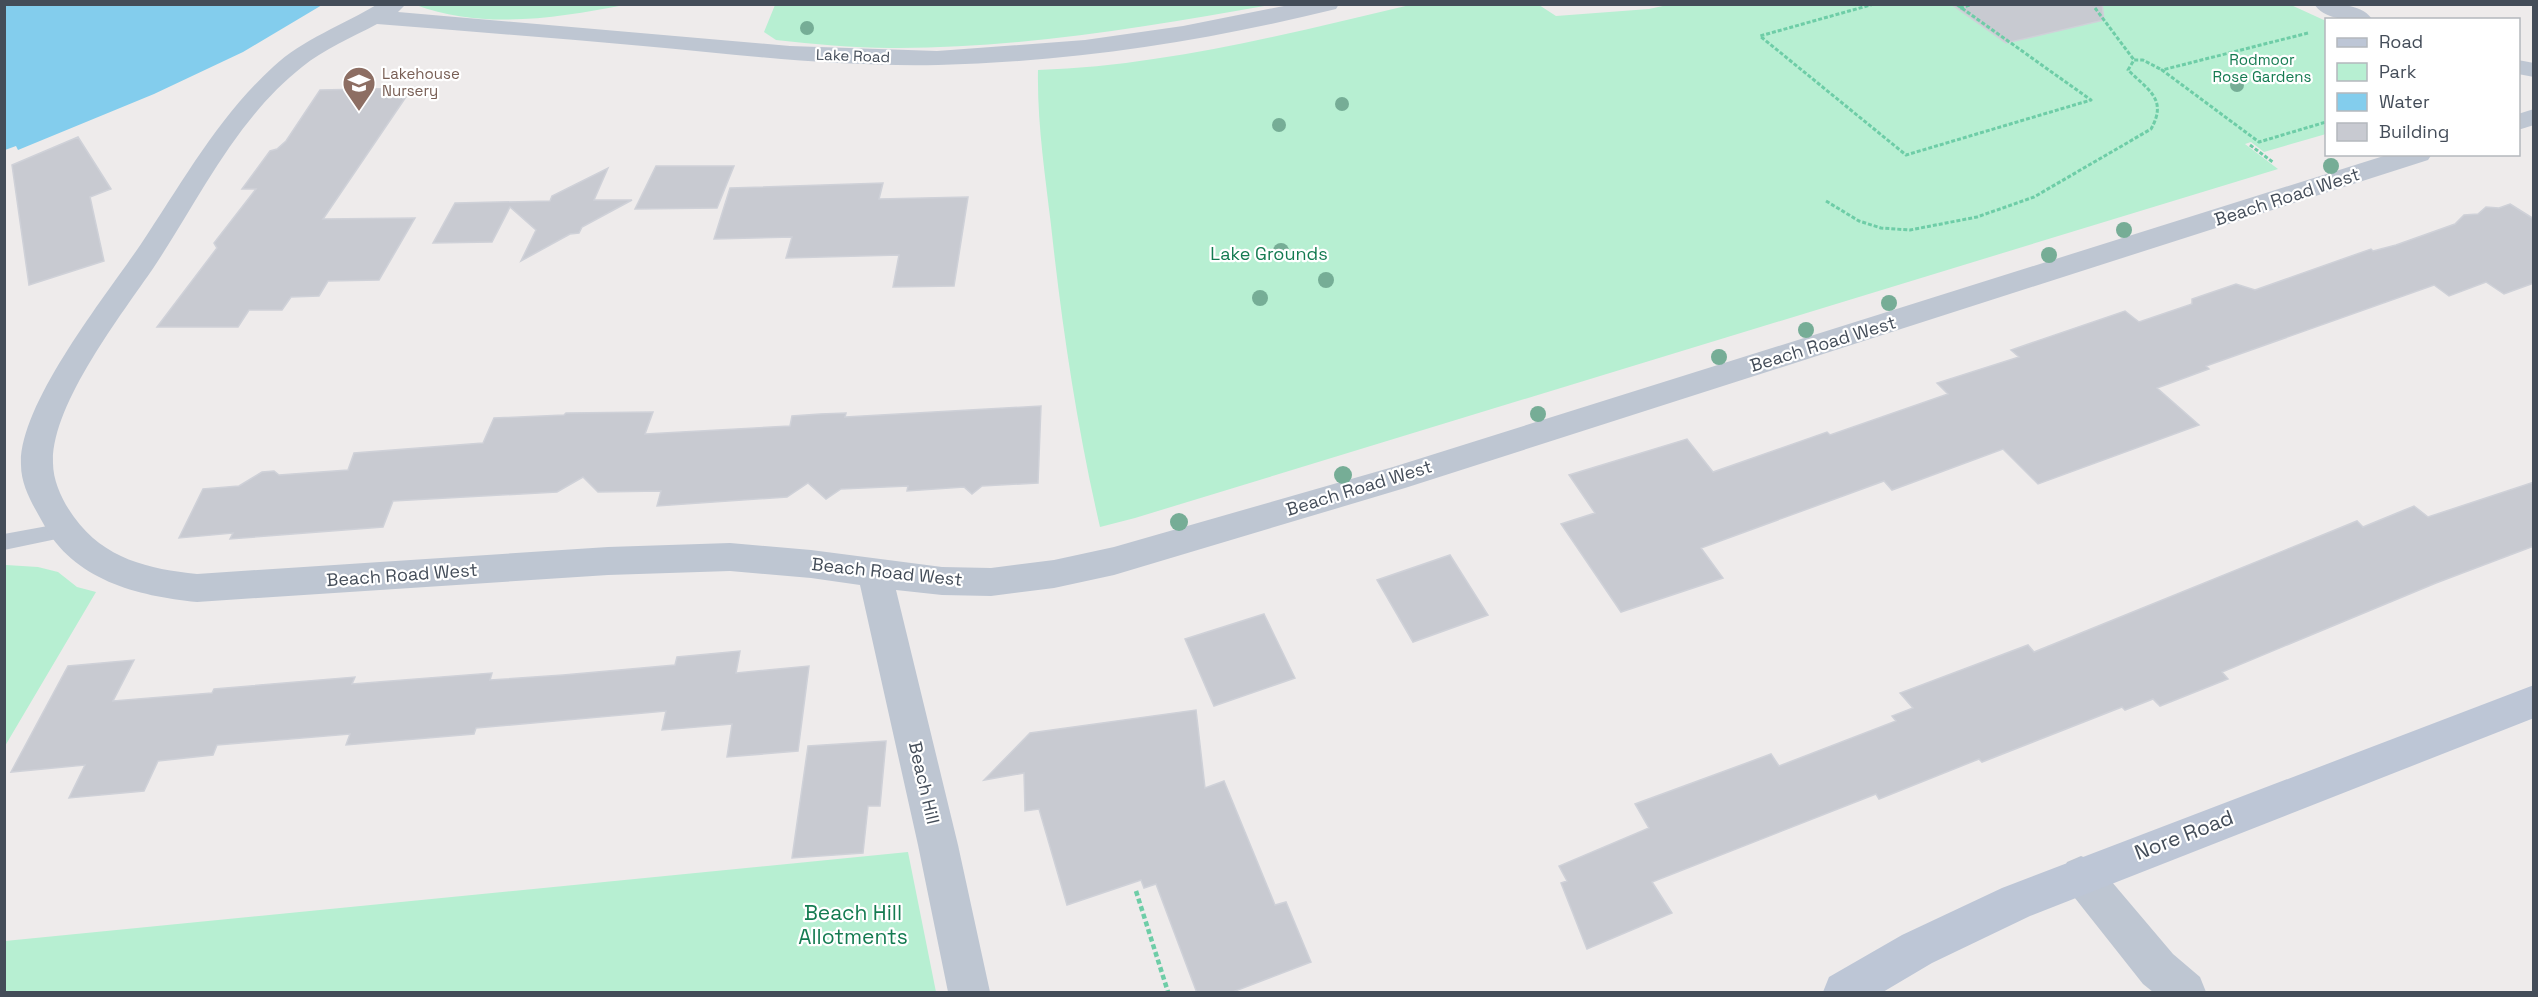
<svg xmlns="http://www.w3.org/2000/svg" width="2538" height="997" font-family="'Space Grotesk',sans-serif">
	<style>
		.green { fill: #b7efd2 }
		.water { fill: #83cded }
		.building { fill: #c8cad1; stroke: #cfd1d8; stroke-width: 1.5 }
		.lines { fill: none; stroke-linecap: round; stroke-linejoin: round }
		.path-far1 { stroke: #6ecda7; stroke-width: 3; stroke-dasharray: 4 2; stroke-linecap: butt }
		.path { stroke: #6ecda7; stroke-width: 4.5; stroke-dasharray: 5 3; stroke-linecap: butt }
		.lane { fill: #bec6d2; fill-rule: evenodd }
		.street { fill: #bec6d2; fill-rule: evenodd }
		.secondary { fill: #bdc6d6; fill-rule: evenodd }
		.tree { fill: #76ad96 }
		.labels { text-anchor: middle; stroke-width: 4.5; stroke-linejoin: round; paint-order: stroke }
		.far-street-label { font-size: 15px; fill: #444d59; stroke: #fff }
		.far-park-label { font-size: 15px; fill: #147b51; stroke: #fff }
		.far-education-label { font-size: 15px; fill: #785e54; stroke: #fff; text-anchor: start }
		.street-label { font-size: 18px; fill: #444d59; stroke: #fff }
		.park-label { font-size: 18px; fill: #147b51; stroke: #fff }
		.near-street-label { font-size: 21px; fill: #444d59; stroke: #fff }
		.near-park-label { font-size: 21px; fill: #147b51; stroke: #fff }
	</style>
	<rect width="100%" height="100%" fill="#eeebeb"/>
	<!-- green -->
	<path class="green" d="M1414 4 1539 5 1556 16 1649 9 1672 4 2291 5 2326 21V134L2264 152 2251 142 2245 144 2278 169 1135 518 1100 527C1077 427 1062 327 1051 225 1045 174 1037 122 1038 70 1164 66 1291 33 1414 4Z
		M416 5H624C557 18 483 30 416 5Z
		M775 5V4L1270 5C1145 27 1017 49 890 48 852 48 814 44 776 40L764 32Z
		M6 565 38 567 58 572 77 587 96 592 5 746Z
		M908 852 936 992H5V941Z"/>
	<!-- water -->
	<path class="water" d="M5 4H322V5L243 52 154 94 18 150 16 146 5 150Z"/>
	<!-- building -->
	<path class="building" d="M1951 4H2102L2104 20 2006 43Z
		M412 88 323 219 415 218 379 280 328 281 319 296 291 297 282 310H249L238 327H157L217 248 214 243 256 189H242L270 151 277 149 286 141 320 90Z
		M78 137 111 189 90 197 104 261 29 285 12 165Z
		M656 166H734L717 208 635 209Z
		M608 168 594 200H632L582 227 579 233 570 234 521 261 536 230 510 207 492 242 433 243 455 203 550 201 552 196Z
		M883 183 879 199 968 197 954 286 893 287 899 255 786 258 792 237 714 239 730 188Z
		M2510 204 2534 219V283L2504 294 2486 282 2449 296 2434 285 2206 366 2209 369 2157 388 2199 425 2038 484 2003 449 1892 490 1884 481 1701 548 1723 578 1621 612 1561 524 1595 513 1569 475 1687 439 1713 472 1827 432 1830 435 1948 394 1937 383 2019 357 2011 350 2125 311 2139 322 2192 304V299L2236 284 2255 290 2371 249 2373 251 2396 245 2455 224 2464 215 2478 214 2486 207 2499 208Z
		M1041 406 1038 483 982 486 972 494 964 487 907 491 908 486 841 489 826 499 808 483 787 497 657 506 661 491 598 492 583 477 557 492 393 501 383 527 230 539 233 533 179 538 203 489 239 486 262 472 274 471 279 475 348 470 354 453 483 443 494 418 564 415 566 413 653 412 645 434 790 426 792 416 820 414 846 413 845 417Z
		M2534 482V546L2436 583 2222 672 2228 679 2160 706 2153 699 2125 710 2122 707 1982 762 1979 759 1879 799 1876 794 1652 882 1672 913 1587 949 1561 883 1567 881 1559 866 1649 828 1635 804 1771 754 1779 766 1896 721 1892 716 1913 708 1900 693 2028 645 2034 652 2357 521 2363 527 2414 506 2428 517Z
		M1450 555 1488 615 1413 642 1377 580Z
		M1264 614 1295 678 1214 706 1185 639Z
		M740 651 736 673 809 666 798 751 727 757 732 724 662 730 666 711 476 728 474 734 346 745 350 734 217 745 213 755 158 761 144 791 69 798 85 765 11 772 68 666 134 660 113 701 212 693 214 689 355 677 352 684 492 673 490 680 563 675 675 665 677 657Z
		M1196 710 1205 788 1224 781 1275 905 1286 902 1311 962 1230 993H1197L1156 884 1144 888 1141 880 1067 905 1039 809 1025 811 1024 773 984 780 1030 733Z
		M886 741 880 806H868L863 853 792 858 808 746Z"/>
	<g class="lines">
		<!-- path-far1 -->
		<path class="path-far1" d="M1874 4 1760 36 1906 155 2091 100 1956 4
			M1960 8 1973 4
			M2095 8 2134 60
			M2308 33 2162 70 2259 142 2326 122
			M2250 145 2274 163
			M1826 201 1859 221 1881 228 1910 230 1977 217 2034 197 2151 129C2168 99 2148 90 2128 70L2134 60H2143L2162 70"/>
		<!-- path -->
		<path class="path" d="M1136 891 1168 992"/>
		<!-- lane -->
		<path class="lane" d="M64 523 71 526 74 531 71 536 4 550V534Z"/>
		<!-- street -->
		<path class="street" d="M378 4H406L398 12 790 46 937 51 1085 40 1183 26 1294 4H1339L1336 9C1206 41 1072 62 938 65 839 67 741 55 643 46 554 38 465 31 377 24 351 38 324 49 302 67 236 119 199 199 154 267 122 314 51 405 53 463 53 482 63 502 74 517 104 559 149 569 197 574L608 547 730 543 811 550 942 567 991 568 1054 560 1114 547 1393 467 2390 154H2432L2428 160 1405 488 1114 575 1054 588 991 596 942 595 896 590 958 845 990 992H948L918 845 860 585 811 578 730 571 608 575 197 602C137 596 73 580 43 523 33 505 21 486 21 465 18 405 107 294 141 244 182 183 218 117 273 67 303 39 343 25 378 4Z
			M2314 4C2332 4 2361 2 2373 20 2355 20 2326 22 2314 4Z
			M2518 60 2534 63V77L2518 74Z
			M2534 109V125L2518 130V114Z
			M2081 856 2095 862 2173 954 2200 977 2206 992H2153L2143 984 2067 888 2061 875 2067 862Z"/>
		<!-- secondary -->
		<path class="secondary" d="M2534 685V718L2030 916 1932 963 1883 992H1823L1829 977 1902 935 2002 888Z"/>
	</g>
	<!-- trees -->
	<g class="tree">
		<circle cx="807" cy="28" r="7"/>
		<circle cx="2237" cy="85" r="7"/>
		<circle cx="1342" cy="104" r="7"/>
		<circle cx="1279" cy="125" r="7"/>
		<circle cx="2331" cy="166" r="8"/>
		<circle cx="2124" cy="230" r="8"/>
		<circle cx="1281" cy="251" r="8"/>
		<circle cx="2049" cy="255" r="8"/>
		<circle cx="1326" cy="280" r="8"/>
		<circle cx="1260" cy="298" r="8"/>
		<circle cx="1889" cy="303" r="8"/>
		<circle cx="1806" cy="330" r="8"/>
		<circle cx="1719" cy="357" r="8"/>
		<circle cx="1538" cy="414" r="8"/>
		<circle cx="1343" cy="475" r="9"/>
		<circle cx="1179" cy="522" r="9"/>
	</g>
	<!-- icons -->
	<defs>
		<symbol id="school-pin" viewBox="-11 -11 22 30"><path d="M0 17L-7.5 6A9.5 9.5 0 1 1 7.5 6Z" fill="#8d6e63" stroke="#fff"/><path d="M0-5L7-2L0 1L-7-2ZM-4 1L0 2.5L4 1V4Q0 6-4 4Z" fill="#fff"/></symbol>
	</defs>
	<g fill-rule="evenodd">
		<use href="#school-pin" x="340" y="64" width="38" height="52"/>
	</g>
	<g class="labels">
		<!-- far-street labels -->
		<g class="far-street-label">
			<text transform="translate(853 56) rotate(2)" y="5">Lake Road</text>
		</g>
		<!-- far-park labels -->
		<g class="far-park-label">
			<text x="2262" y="65">Rodmoor<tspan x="2262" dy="17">Rose Gardens</tspan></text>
		</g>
		<!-- far-education labels -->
		<g class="far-education-label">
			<text x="382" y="79">Lakehouse<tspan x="382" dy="17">Nursery</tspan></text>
		</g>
		<!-- street labels -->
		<g class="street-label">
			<text transform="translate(2287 197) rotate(-18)" y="6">Beach Road West</text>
			<text transform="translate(1823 344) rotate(-17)" y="6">Beach Road West</text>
			<text transform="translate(1359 488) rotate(-17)" y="6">Beach Road West</text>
			<text transform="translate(887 572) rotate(6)" y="6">Beach Road West</text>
			<text transform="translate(402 575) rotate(-4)" y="6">Beach Road West</text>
			<text transform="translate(924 783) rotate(77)" y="6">Beach Hill</text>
		</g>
		<!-- park labels -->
		<g class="park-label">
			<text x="1269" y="260">Lake Grounds</text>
		</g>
		<!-- near-street labels -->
		<g class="near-street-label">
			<text transform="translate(2184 835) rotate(-21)" y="7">Nore Road</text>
		</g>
		<!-- near-park labels -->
		<g class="near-park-label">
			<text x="853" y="920">Beach Hill<tspan x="853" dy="24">Allotments</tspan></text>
		</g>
	</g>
	<!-- border -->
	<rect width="2538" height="997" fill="none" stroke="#444d59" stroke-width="12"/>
	<!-- legend -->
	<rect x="2325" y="18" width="195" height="138" fill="#ffffff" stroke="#b4b8bd" stroke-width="1.5"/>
	<rect x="2337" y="38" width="30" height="9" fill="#bdc6d6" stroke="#b4b8bd" stroke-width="1.5"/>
	<text x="2379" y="48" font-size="18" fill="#444d59">Road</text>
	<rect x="2337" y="63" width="30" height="18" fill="#b7efd2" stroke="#b4b8bd" stroke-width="1.5"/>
	<text x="2379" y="78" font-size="18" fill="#444d59">Park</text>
	<rect x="2337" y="93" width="30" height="18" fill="#83cded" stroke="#b4b8bd" stroke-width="1.5"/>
	<text x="2379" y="108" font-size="18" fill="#444d59">Water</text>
	<rect x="2337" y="123" width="30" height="18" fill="#c8cad1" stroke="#b4b8bd" stroke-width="1.5"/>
	<text x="2379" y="138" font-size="18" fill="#444d59">Building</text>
</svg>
